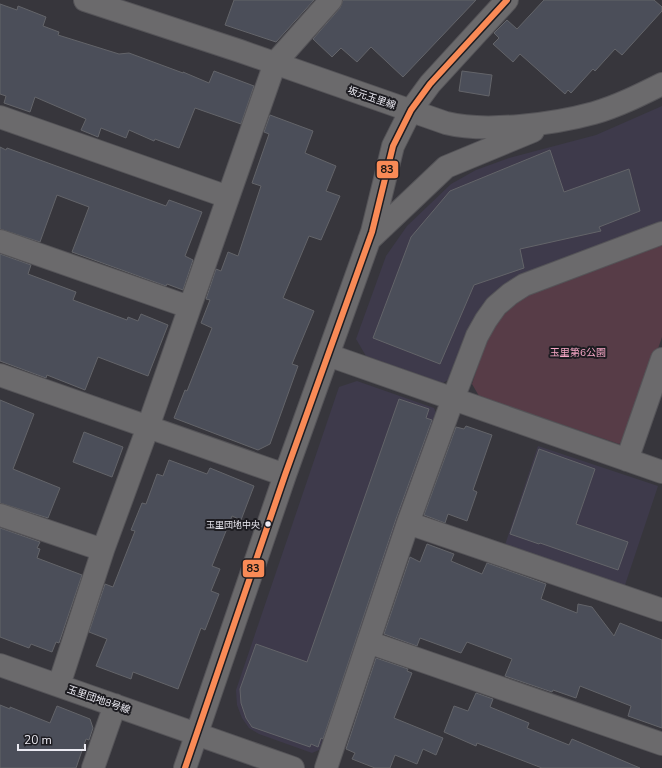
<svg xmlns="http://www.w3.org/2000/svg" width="662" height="768" font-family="'Nunito Sans','Noto Sans JP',sans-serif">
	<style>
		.built { fill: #3e3a4b }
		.park { fill: #573c47 }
		.building { fill: #4b4e59; stroke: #636469 }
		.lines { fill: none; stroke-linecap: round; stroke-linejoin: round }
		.minor-casing { stroke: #555458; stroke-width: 24 }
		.minor { stroke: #6b6a6c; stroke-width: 22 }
		.bus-1-casing { stroke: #1d1c21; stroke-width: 9 }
		.bus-1 { stroke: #f98a56; stroke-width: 6 }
		.bus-dot { fill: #ebeaf2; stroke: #1d1c21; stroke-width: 1.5 }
		.labels { text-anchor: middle; stroke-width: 4; stroke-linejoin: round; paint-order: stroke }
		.bus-label { font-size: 9px; fill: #ebeaf2; stroke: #1d1c21; text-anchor: end }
		.street-label { font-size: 10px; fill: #ebeaf2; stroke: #1d1c21 }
		.park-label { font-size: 10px; fill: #f7a7c6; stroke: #1d1c21 }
		.line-badge { stroke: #1d1c21; stroke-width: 1.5 }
		.pale-badge-label { font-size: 11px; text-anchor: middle; font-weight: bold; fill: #111 }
	</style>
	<rect width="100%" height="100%" fill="#37363c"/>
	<!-- built -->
	<path class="built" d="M662 106V225L518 275 498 291 451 378 443 383 366 356 356 339 386 256 407 226 451 184 476 170 509 158 596 135Z
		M357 381 434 408 438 418 319 750 312 753 259 734 249 728 242 718 237 705 236 690 339 387Z
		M538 446 658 486 624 588 504 548Z"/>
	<!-- park -->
	<path class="park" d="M662 245V337L627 439 619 444 479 396 472 384C479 364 484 340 497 323 522 291 557 282 593 269 616 261 639 253 662 245Z"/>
	<!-- building -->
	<path class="building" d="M234 0H314L276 42 225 25Z
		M343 0H476L403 77 371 47 357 62 341 48 332 57 313 39 340 8Z
		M544 0H654L662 7V11L622 55 615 49 595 71 593 69 571 93 568 90 565 94 520 54 513 62 493 44 499 38 494 33 507 20 517 29Z
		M0 4 17 10 18 6 46 17 43 26 59 32 58 35 119 54 129 53 183 73V72L209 83 214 71 254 86 241 124 195 108 179 148 155 139 154 141 129 130 126 138 101 128 98 137 81 130 86 119 35 97 30 112 4 103 6 96 0 94Z
		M462 71 492 75 489 96 459 91Z
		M270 115 313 131 305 153 336 166 326 191 340 196 321 240 309 236 283 298 314 311 292 364 298 366 270 444 258 450 174 418 185 390 187 391 212 328 201 323 210 300 206 299 216 269 221 271 228 252 238 256 261 186 252 183 269 134 264 132Z
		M0 147 6 150 7 148 166 206 169 200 202 212 185 256 193 260 183 290 167 284 166 286 72 252 89 207 57 195 40 242 0 229Z
		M550 150 564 192 629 169 640 211 599 227 601 231 520 249 524 268 474 285 440 364 373 338 411 237 450 191Z
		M0 254 31 265 28 274 76 292 73 300 127 320 128 317 138 321 141 314 168 325 148 376 98 357 85 390 47 375 46 378 0 361Z
		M399 399 429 409 426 418 432 420 396 519 323 739 321 738 318 747 311 744 310 747 252 727 246 718 241 703 240 689 256 644 307 662Z
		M0 400 34 414 13 469 60 488 48 518 0 503Z
		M466 426 492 435 473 490 477 492 467 521 448 514 445 523 424 515 456 427 464 429Z
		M84 432 123 447 112 477 73 462Z
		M539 449 595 469 576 524 628 542 618 570 540 543 539 544 510 534Z
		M169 460 207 474 210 468 254 486 241 520 232 516 212 566 220 569 211 591 219 594 205 630 201 628 178 689 133 672 131 679 96 666 107 639 89 632 105 584 113 587 135 531 131 530 142 503 146 504 157 474 163 476Z
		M0 528 40 542 37 548 40 549 37 558 82 575 59 643 56 642 52 652 31 644 29 648 0 637Z
		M427 544 454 554 451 561 482 574 487 563 546 584 541 599 577 613 578 604 592 607 614 636 620 623 662 640V728L628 716 631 706 580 686 576 698 553 690 552 692 505 676 512 659 467 642 461 653 420 638 417 646 384 634 410 557 420 562Z
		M376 658 408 669 407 671 412 673 394 718 443 738 436 755 423 749 417 764 395 755 390 768H375L352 759 355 753 346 749Z
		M476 693 493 699 490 707 529 723 527 728 569 745 572 739 640 768H542L477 743 476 746 444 732 454 706 468 711Z
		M0 705 10 709V707L50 723 57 706 90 719 93 728 89 740 86 739 76 768H0Z"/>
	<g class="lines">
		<defs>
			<path id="minor" d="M85 0 240 51 446 123C486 133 554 124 594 113 618 106 640 95 662 84
				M0 117 228 197
				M369 240 446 167 533 131
				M0 241 189 307
				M328 355 662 472
				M0 375 285 475
				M627 460 662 359
				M0 515 103 550
				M408 523 662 610
				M368 642 662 744
				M0 665 293 768
				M59 685 103 550 148 427 275 63 331 0
				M93 768 115 705
				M185 768 285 475 372 232 393 146 411 110 430 84 507 0
				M326 768 408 523 453 399 477 336 486 320 496 306 510 294 524 285 662 233"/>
		</defs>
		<!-- minor casing -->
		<use href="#minor" class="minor-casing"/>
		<!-- minor -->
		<use href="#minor" class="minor"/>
		<defs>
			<path id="bus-1" d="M185 768 285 475 372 232 393 146 411 110 430 84 507 0"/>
		</defs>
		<!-- bus-1 casing -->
		<use href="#bus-1" class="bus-1-casing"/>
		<!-- bus-1 -->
		<use href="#bus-1" class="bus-1"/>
	</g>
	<!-- markers -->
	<circle class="bus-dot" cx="268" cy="524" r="3.5"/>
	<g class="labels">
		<!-- bus labels -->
		<g class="bus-label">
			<text x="260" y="528">玉里団地中央</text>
		</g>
		<!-- street labels -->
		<g class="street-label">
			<text transform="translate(372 97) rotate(19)" y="4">坂元玉里線</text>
			<text transform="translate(99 699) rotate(19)" y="4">玉里団地8号線</text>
		</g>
		<!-- park labels -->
		<g class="park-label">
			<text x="578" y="356">玉里第6公園</text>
		</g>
	</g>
	<g class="line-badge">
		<rect x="376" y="160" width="23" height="19" rx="4" fill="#f98a56"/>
		<rect x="242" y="559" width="23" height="19" rx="4" fill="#f98a56"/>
	</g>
	<g class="pale-badge-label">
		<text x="387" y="173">83</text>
		<text x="253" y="572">83</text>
	</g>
	<!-- scale -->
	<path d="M18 744v6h67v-6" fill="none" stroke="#ebeaf2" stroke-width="2"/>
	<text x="24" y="744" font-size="12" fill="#ebeaf2" stroke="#1d1c21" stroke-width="3" paint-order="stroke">20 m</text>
</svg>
